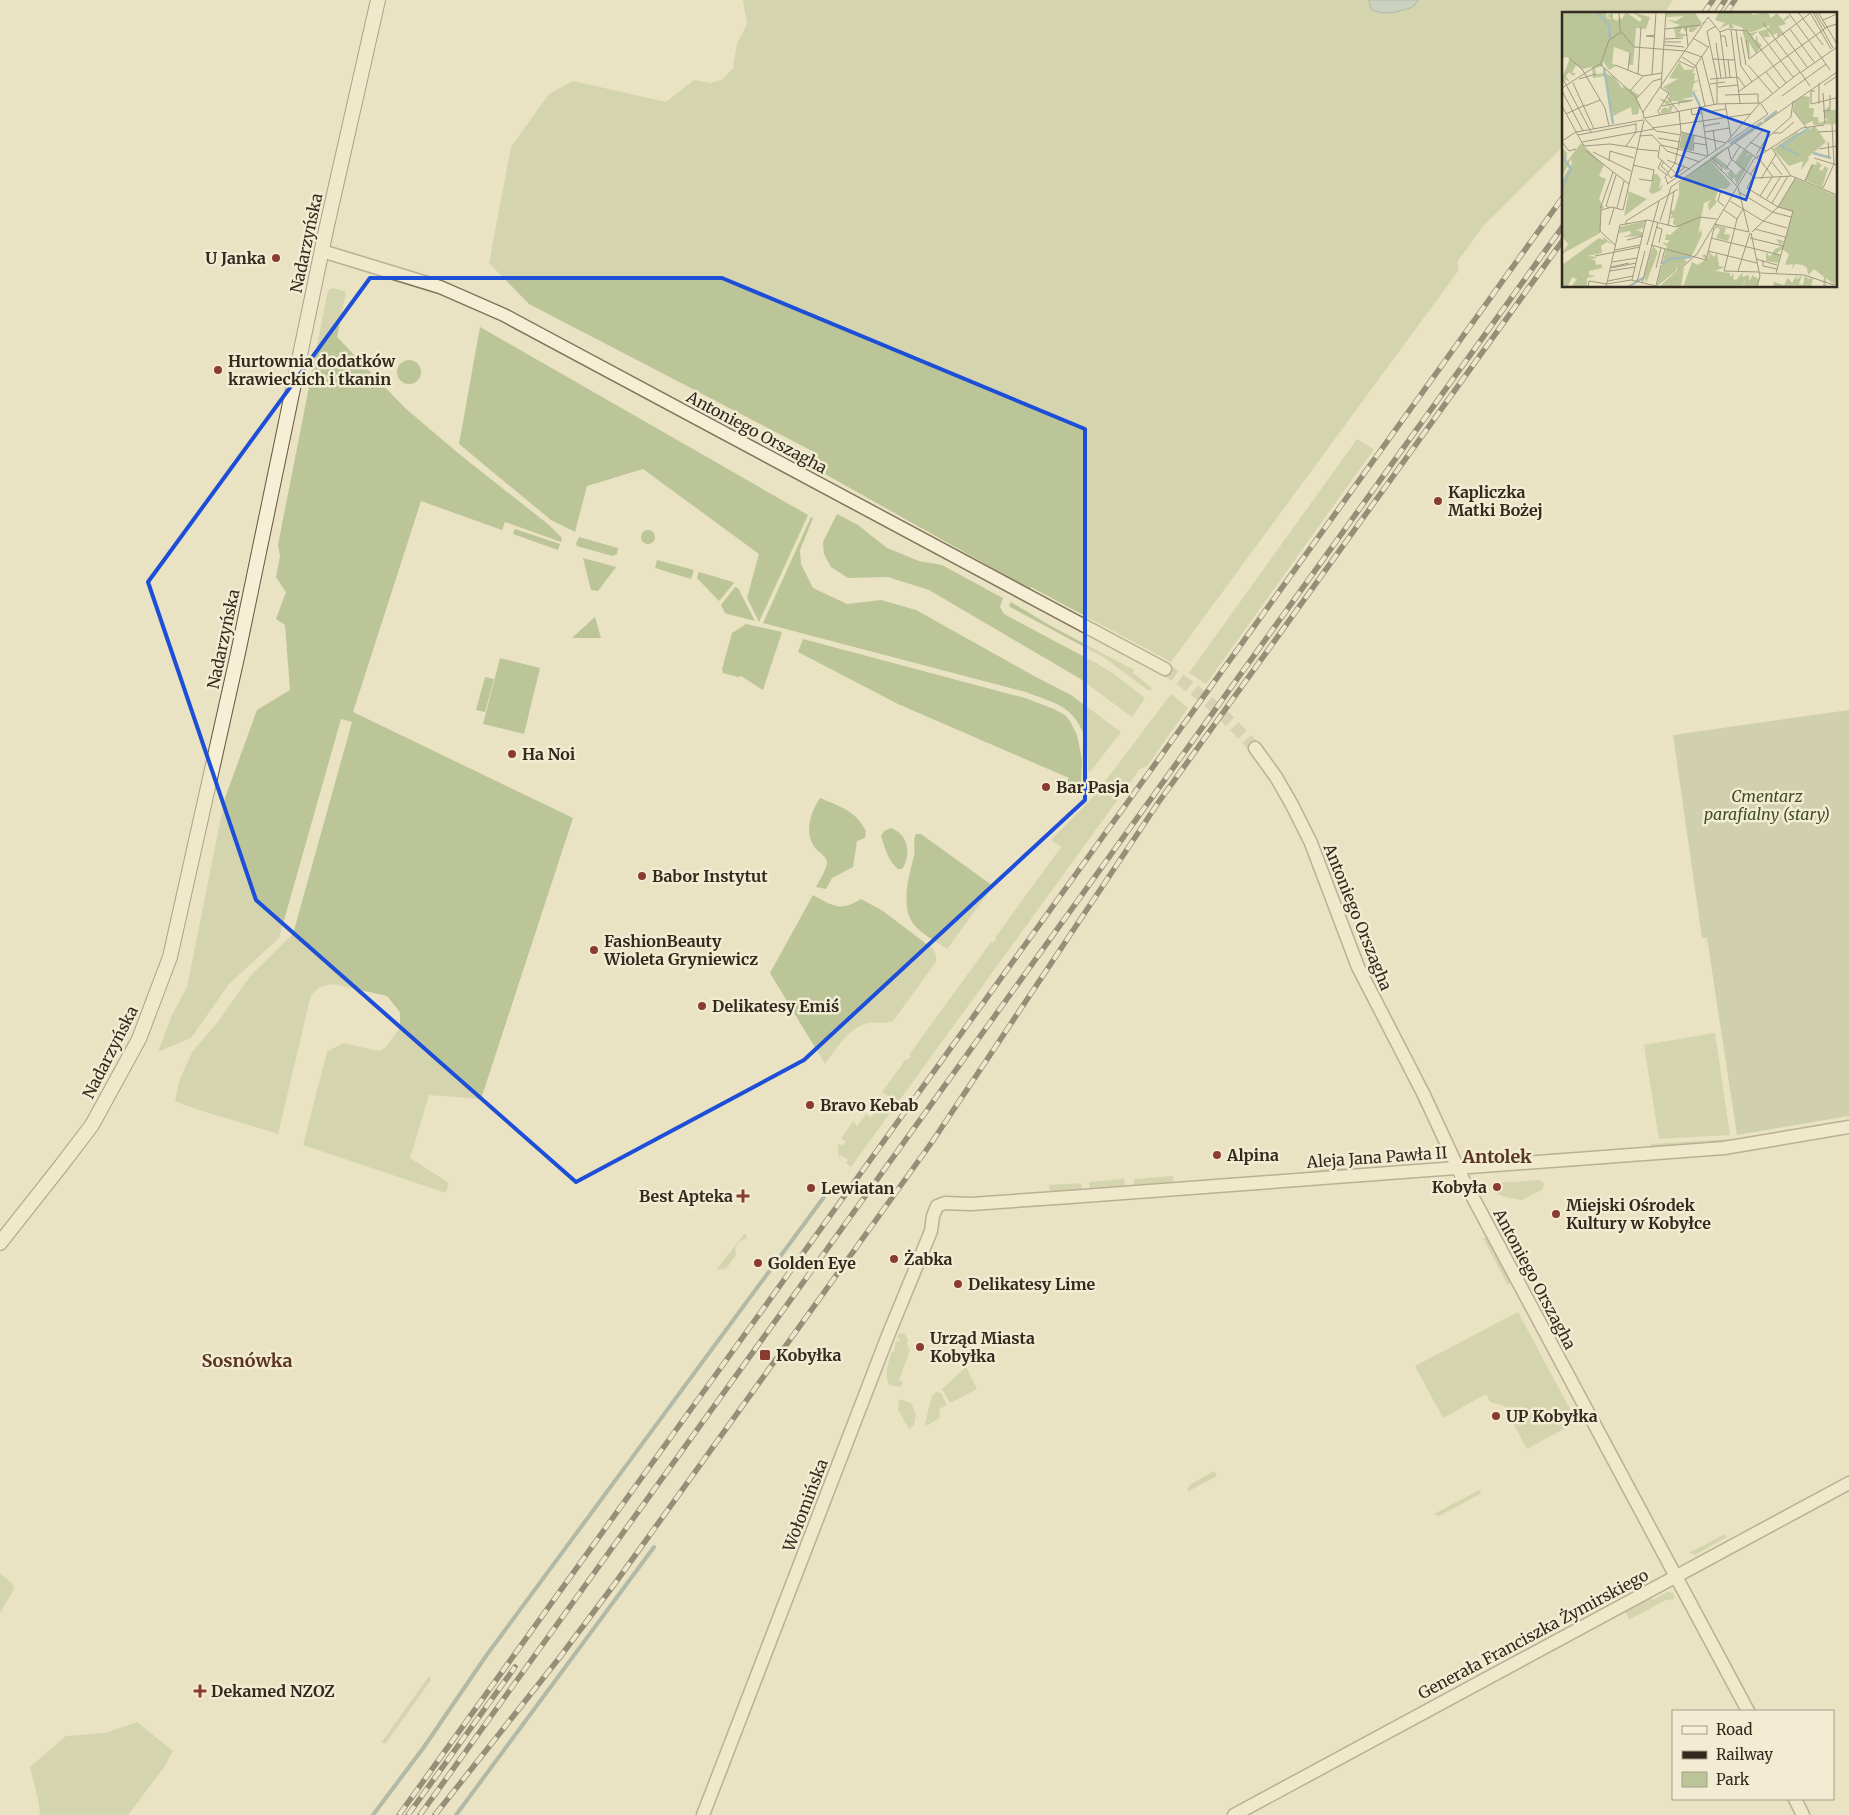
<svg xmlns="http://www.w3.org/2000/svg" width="1849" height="1815" font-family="Merriweather,serif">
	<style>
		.green { fill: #bbc598 }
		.cemetery { fill: #b2bb97 }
		.water { fill: #a5bcb8; stroke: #6d8985 }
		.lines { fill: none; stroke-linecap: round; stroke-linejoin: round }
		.stream { stroke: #6d8985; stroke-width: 4 }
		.tertiary-tunnel { stroke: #c4bda2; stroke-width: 12; stroke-dasharray: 12 6; stroke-linecap: butt }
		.tertiary-casing { stroke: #81745c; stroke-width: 15 }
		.secondary-casing { stroke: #63553f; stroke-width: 16 }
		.tertiary { stroke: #f5efd5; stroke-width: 12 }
		.secondary { stroke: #f5efd5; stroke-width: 14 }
		.rail-casing { stroke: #322a1e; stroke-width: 5.5 }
		.rail { stroke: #f1ecd2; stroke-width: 4; stroke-dasharray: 11; stroke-linecap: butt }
		.marked { fill: none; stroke: #1d4ed8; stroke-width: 4; stroke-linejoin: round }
		.poi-dot { fill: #8a3c32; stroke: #f1ecd2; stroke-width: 2 }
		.labels { text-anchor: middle; stroke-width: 5; stroke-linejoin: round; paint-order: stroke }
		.street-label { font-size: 16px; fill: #322a1e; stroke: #f1ecd2 }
		.poi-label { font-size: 16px; font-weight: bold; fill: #322a1e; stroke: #f1ecd2; text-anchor: start }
		.park-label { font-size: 16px; font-style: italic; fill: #3f4d27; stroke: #f1ecd2 }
		.neighbourhood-label { font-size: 18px; font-weight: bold; fill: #5b3522; stroke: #f1ecd2 }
		.inset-river { fill: none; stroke: #a5bcb8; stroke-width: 2.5 }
		.inset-road { fill: none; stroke: #a09881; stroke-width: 1 }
		.view { fill: #1d4ed8; fill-opacity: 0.15; stroke: #1d4ed8; stroke-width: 2.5 }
		.inset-edge { fill: none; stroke: #322a1e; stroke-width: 2.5 }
	</style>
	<rect width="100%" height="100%" fill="#e9e2c3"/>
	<!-- green -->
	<path class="green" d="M743 0H1673L1664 14H1563V147L1484 225 1457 262 1459 270 1171 662 1031 587 1030 589 816 469V459L818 454 529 304 489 263 511 147 549 94 573 81 666 102 694 80 711 83 723 79 733 68 737 44 747 24Z
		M333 288 346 292 337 337 405 408 458 453 549 525 562 538 561 542 505 522 502 530 421 501 353 712 573 818 481 1099 429 1095 410 1158 449 1183 446 1193 303 1145 327 1052 343 1043 379 1051 385 1048 400 1028V1012L387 996 333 984 320 987 311 995 278 1134 196 1109 175 1101 179 1082 192 1052 217 1023 251 975 293 934 352 722 341 719 279 938 229 984 191 1038 158 1052 172 1015 187 987 225 798 257 710 290 690 285 625 276 619 286 592 276 577 280 556 278 545 328 290Z
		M480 327 808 515 759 622 747 598 759 554 643 469 587 486 575 532 551 520 459 444Z
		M397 372a12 12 0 1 1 24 0a12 12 0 1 1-24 0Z
		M1357 439 1374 449 1206 684 1189 673Z
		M837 514 858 525 887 548 919 561 942 565 999 596 1003 598 1000 607 1004 614 1096 663 1114 674 1145 698 1132 717 1079 678 929 590 888 577 848 578 831 567 824 554 823 542Z
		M811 517 813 518 800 550 801 564 813 588 847 604 881 600 916 610 1034 676 1071 695 1121 732 1090 772 1088 771C1089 751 1085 726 1069 712 1058 702 1040 698 1026 692L763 623Z
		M515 529 560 544 558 550 513 534Z
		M641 537a7 7 0 1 1 14 0a7 7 0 1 1-14 0Z
		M579 537 618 548 617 554 612 556 577 546 576 544Z
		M583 558 616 567 598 591 591 590Z
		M657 560 694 570 691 579 655 568Z
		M699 572 733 582 734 583 719 601 697 578Z
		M735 587 738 588 755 621 728 614 725 613 721 605Z
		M1011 602 1051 626 1134 670 1133 673 1152 688 1149 691 1103 657 1010 607 1009 605Z
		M595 617 601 638H573V637Z
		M746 624 782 632 763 690 741 676 738 677 723 673 722 669 732 633Z
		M803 639 1025 698 1054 709 1065 715 1070 721 1077 735 1082 759 1081 783 1076 789 1072 785 1065 784 1069 778 898 704 798 652Z
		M500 658 540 668 524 734 483 724Z
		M485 677 494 679 485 712 476 710Z
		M1171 694 1188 708 1147 766 1140 769 851 1167 846 1163 848 1160 841 1155 839 1159 838 1144 843 1145 846 1141 841 1139 853 1121 857 1126 866 1114 871 1117 882 1103 877 1099 878 1098 887 1104 890 1097 882 1092 906 1059 908 1060 911 1056 909 1055 991 942 993 943 996 939 995 938 1061 847 1051 840 1094 796Z
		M820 798C841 807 855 810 866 831L865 838 857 841 853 867 832 878 826 889 816 887C819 881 827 869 827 862 827 857 821 854 817 850 803 835 810 813 820 798Z
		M891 828C908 834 912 854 902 869H898C888 861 885 848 881 836L884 831Z
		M916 834H921L993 886 947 949C936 941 919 933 912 922 901 904 909 875 914 856 916 848 912 841 916 834Z
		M813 895C833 906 840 912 861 899L883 911 933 949 936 956V962L893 1021C884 1024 877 1022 869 1023 850 1026 836 1049 825 1064L770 973Z
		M1715 1033 1730 1135 1659 1139 1644 1045Z
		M1732 1139V1141L1651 1148V1144Z
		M1335 1164 1340 1168 1355 1167V1170L1314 1173V1165Z
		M1173 1176 1174 1183 1134 1186V1179Z
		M1124 1179 1125 1187 1090 1190 1089 1182Z
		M1539 1180 1544 1183 1543 1189 1522 1200C1512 1198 1496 1197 1491 1188L1496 1183Z
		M1081 1183 1082 1190 1050 1192 1049 1185Z
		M745 1233 747 1238 740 1241 735 1248 736 1255 726 1269 716 1270Z
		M1483 1238H1487L1510 1281 1508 1285Z
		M1518 1312 1577 1422 1527 1449 1504 1406 1490 1402 1486 1394 1443 1418 1415 1366Z
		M904 1333 908 1340 907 1344 910 1351 899 1380 903 1382 901 1387 889 1385C884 1374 888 1362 892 1352H894L896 1341 899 1342 900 1339 897 1338 899 1334Z
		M966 1367 977 1389 950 1403 942 1389Z
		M936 1392 941 1393 947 1405 939 1409 940 1418 926 1426 925 1423 932 1396Z
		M899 1399 911 1403 916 1414 914 1425 909 1429 898 1410Z
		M1214 1471 1217 1476 1189 1491 1187 1489 1191 1484Z
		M1481 1489 1480 1494 1439 1516 1434 1514Z
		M1725 1534 1727 1537 1695 1555 1689 1553Z
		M0 1574 12 1583 14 1589 0 1613Z
		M1667 1592 1673 1593 1675 1599 1666 1600 1629 1620 1625 1610 1651 1596 1653 1600Z
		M429 1676 431 1680 386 1743H381Z
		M137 1722 173 1751 165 1766 128 1815H40L39 1804 30 1767 66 1736 105 1733Z"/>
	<!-- cemetery -->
	<path class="cemetery" d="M1849 710V1116L1737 1135 1707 938H1702L1673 735Z"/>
	<!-- water -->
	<path class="water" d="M1369 0H1418L1413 7C1400 11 1384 17 1371 9Z"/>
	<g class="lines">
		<!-- stream -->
		<path class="stream" d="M373 1815 424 1747 486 1656 824 1197
			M456 1815 654 1547"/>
		<!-- tertiary-tunnel -->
		<path class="tertiary-tunnel" d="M1165 669C1201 693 1226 716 1255 748"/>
		<defs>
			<path id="tertiary" d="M322 251 440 287 504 315 1165 669
				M1255 748 1276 777 1292 805 1311 843 1358 967 1423 1093 1463 1179 1748 1711
				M1795 1799 1803 1815
				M703 1815 887 1338 931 1231 933 1216 937 1206 945 1203 971 1204 1070 1197 1724 1148 1849 1127
				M1234 1815 1849 1483"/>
			<path id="secondary" d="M0 1243 60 1167 92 1125 139 1039 170 957 238 653 326 230 378 0"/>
		</defs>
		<!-- tertiary casing -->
		<use href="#tertiary" class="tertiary-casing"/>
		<!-- secondary casing -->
		<use href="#secondary" class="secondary-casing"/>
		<!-- tertiary -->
		<use href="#tertiary" class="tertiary"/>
		<!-- secondary -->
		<use href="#secondary" class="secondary"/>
		<defs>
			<path id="rail" d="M1703 14 1713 0
				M1716 14 1725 0
				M1725 14 1735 0
				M399 1815 1563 197
				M408 1815 515 1667
				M420 1815 1563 226
				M435 1815 560 1657 616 1582 932 1142 1158 803 1563 240"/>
		</defs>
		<!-- rail casing -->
		<use href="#rail" class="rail-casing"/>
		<!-- rail -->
		<use href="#rail" class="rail"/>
	</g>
	<!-- marked area -->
	<path d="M0 0H1849V1815H0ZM370 278H722L1085 429V800L804 1060 576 1182 256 900 148 582Z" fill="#e9e2c3" fill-opacity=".55" fill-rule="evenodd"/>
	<path class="marked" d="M370 278H722L1085 429V800L804 1060 576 1182 256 900 148 582Z"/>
	<!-- markers -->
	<g class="poi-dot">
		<circle cx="276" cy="258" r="5"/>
		<circle cx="218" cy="370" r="5"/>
		<circle cx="1438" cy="501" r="5"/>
		<circle cx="512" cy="754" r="5"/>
		<circle cx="1046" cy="787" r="5"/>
		<circle cx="642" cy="876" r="5"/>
		<circle cx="594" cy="950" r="5"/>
		<circle cx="702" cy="1006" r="5"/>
		<circle cx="810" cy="1105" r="5"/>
		<circle cx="1217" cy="1155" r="5"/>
		<circle cx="1497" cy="1187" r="5"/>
		<circle cx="811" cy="1188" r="5"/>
		<path d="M740.5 1188.5h5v5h5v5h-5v5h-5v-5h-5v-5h5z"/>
		<circle cx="1556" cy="1214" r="5"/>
		<circle cx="894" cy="1259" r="5"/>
		<circle cx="758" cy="1263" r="5"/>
		<circle cx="958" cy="1284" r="5"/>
		<circle cx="920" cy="1347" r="5"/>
		<rect x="759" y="1349" width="12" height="12" rx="2.5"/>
		<circle cx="1496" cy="1416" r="5"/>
		<path d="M197.5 1683.5h5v5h5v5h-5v5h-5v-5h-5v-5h5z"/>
	</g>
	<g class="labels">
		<!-- street labels -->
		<g class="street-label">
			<text transform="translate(306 243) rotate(-78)" y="6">Nadarzyńska</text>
			<text transform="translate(757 432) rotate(28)" y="6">Antoniego Orszagha</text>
			<text transform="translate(223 639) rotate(-78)" y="6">Nadarzyńska</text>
			<text transform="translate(1358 917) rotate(68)" y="6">Antoniego Orszagha</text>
			<text transform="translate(110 1052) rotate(-63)" y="6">Nadarzyńska</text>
			<text transform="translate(1377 1157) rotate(-4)" y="6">Aleja Jana Pawła II</text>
			<text transform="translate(1535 1279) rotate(62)" y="6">Antoniego Orszagha</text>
			<text transform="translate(805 1505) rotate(-69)" y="6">Wołomińska</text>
			<text transform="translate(1533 1634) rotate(-28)" y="6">Generała Franciszka Żymirskiego</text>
		</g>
		<!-- poi labels -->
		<g class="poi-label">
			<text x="266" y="264" text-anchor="end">U Janka</text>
			<text x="228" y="367">Hurtownia dodatków<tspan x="228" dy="18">krawieckich i tkanin</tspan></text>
			<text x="1448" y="498">Kapliczka<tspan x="1448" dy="18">Matki Bożej</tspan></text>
			<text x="522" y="760">Ha Noi</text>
			<text x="1056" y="793">Bar Pasja</text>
			<text x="652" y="882">Babor Instytut</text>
			<text x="604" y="947">FashionBeauty<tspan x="604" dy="18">Wioleta Gryniewicz</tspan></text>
			<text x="712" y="1012">Delikatesy Emiś</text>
			<text x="820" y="1111">Bravo Kebab</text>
			<text x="1227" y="1161">Alpina</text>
			<text x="1487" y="1193" text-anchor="end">Kobyła</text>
			<text x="821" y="1194">Lewiatan</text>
			<text x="733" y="1202" text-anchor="end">Best Apteka</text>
			<text x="1566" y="1211">Miejski Ośrodek<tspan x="1566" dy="18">Kultury w Kobyłce</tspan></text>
			<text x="904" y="1265">Żabka</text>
			<text x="768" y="1269">Golden Eye</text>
			<text x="968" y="1290">Delikatesy Lime</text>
			<text x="930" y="1344">Urząd Miasta<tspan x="930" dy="18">Kobyłka</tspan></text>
			<text x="776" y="1361">Kobyłka</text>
			<text x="1506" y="1422">UP Kobyłka</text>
			<text x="211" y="1697">Dekamed NZOZ</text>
		</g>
		<!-- park labels -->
		<g class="park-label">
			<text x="1767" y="802">Cmentarz<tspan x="1767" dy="18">parafialny (stary)</tspan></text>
		</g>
		<!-- neighbourhood labels -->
		<g class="neighbourhood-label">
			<text x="1497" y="1163">Antolek</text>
			<text x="247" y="1367">Sosnówka</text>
		</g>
	</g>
	<!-- overview -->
	<g transform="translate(1562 12)">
		<rect width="275" height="275" fill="#e9e2c3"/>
		<path d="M0 0H44L45 6 50 7 45 4 51 0V7L56 9 57 5 60 7 64 0 78 10 80 7 70 0 88 5 84 17 74 16 71 53H67L68 41 52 35 50 51 54 54 47 58 41 49V54L33 56 34 62 43 61 52 65 60 76 62 74 77 83 74 86 78 93 76 102 70 103 69 95 51 104 43 64 31 66 30 55 20 57 14 53 10 61H14L11 64 7 60 4 64 8 70 0 66 8 46 2 45 0 49ZM104 0 133 1 139 10 149 11H140L131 20H127V15L123 20 121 15 117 21 127 23 114 26 112 16 118 13 105 8 114 9 122 4 104 5ZM157 0H189L190 3 205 0 209 6 215 1 221 8 226 3 228 5 222 9 224 12 215 15 220 22 215 25V21L211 23 206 17 208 13 190 20 182 19 189 21 205 17 208 25H202L197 19 190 24 193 29 195 23 196 30 200 33 194 42 187 30 188 46 180 17 181 16 170 12 172 16H167V12L157 17 163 11 153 8ZM117 50 122 58 133 57 130 61H133L132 69 139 68 132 71 130 79 140 78 130 80 131 85 119 87 128 88 129 94 128 90 118 91 117 95 116 89H108L107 94 111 93V94L109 100 99 102V98L103 95 107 97V94L96 86 107 89V82L102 79 108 81 101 75 116 67 107 66ZM241 84 248 85 247 96H252L251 105H256L257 111 266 108 262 105V99H266L264 96 267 95 268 100V98H273V97H275V112L252 113 250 109 243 113 231 97 232 90ZM253 114 264 130 246 145 247 147 239 158 241 149 227 154 211 137 235 120 238 123ZM19 131 42 153 37 164 44 167 37 187 42 196 39 197 38 221 0 242 6 232 0 225V168L10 151 9 147 0 165V135L5 141 4 151ZM167 133 154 145 165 153 166 158 162 157 165 162 169 158 174 163 179 157 173 150 182 137 187 141 182 146 188 142 191 144 175 173 172 165 170 169 161 155 152 148 159 158 148 146ZM147 147 169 172 164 177 157 176 153 187 155 190 147 199 146 192 149 188 142 191 136 222 139 217 140 223 130 243 122 246 125 250 115 259V252L114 259 94 275 105 234 101 232 102 230 104 232 108 228H103L104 222 108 223 117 215 111 212 112 206H107L110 204 108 198 112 199 117 183V171ZM254 149 260 153 257 157 260 159 263 154 266 156 260 176 243 168 250 152 255 153ZM92 162H95L99 167 97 177 101 172 99 178 91 182 87 180ZM233 166 275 184V275L264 266V275H261L262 265 252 257 246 263 245 256 241 253 233 252 230 257 231 252 223 253 227 242 220 237 214 242 218 243 216 251 204 249V240L208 245 213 237 220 234 221 230 218 233 214 227 222 229 231 200 216 195ZM66 179 85 187 62 204 66 184ZM83 209 81 216 72 219 80 218 77 219 81 221 80 224 61 225 69 222 68 219 57 221 58 215ZM153 213 164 216 162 222 168 223 166 229 154 226 158 218 156 215 152 218ZM40 224 50 232 45 230 39 234 40 241 25 244 35 245 29 248H33L34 253 39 252 40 256 27 259V263L34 264 25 266V275H9L15 267 10 265 6 274 0 275V253L37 226 42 228ZM91 234 96 240 84 271 82 264ZM146 239 152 245 155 241 157 254 163 255 153 259 168 261V265L172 261 171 267 174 268 181 260 180 265 187 263V269L192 261 191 264 197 267 195 275H182L183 266 181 275H121L130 250 136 253 144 247 140 244 143 242 147 247ZM122 255 119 275H99ZM235 262 234 268 240 263 237 272 241 273 243 263 246 267 251 266 249 275H211L212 270 222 273 226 266 230 271Z" fill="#bbc598"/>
		<path d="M120 121 133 123 130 139 117 136Z" fill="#b2bb97"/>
		<path class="inset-river" d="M35 0 47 14 48 26M42 56 51 112M131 80 138 94M202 109 215 99M168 132 200 110M217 133 237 143M218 135 247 116M251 141 269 146M0 143 9 157 0 176M100 252 108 247 129 245M66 275 81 266"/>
		<path class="inset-road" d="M57 0 58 18 72 35 123 39 140 45 152 92M226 0 259 45M236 0 261 33M251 0 261 18M253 0 263 16M256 0 275 32M249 2 269 37M261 8 275 2M201 11 238 60M154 14 145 19 155 66V92M124 15 126 34M216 15 245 55M103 17 139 13M228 17 252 50M169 18 178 91M174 18 179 54M261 18 271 36M158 20 166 17 185 19 224 71M197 20 231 65M158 24H163L165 35M93 25 84 24 93 23M179 25 184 53M131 26 146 35M103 27 121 26M184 28 187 47 250 0M102 30H119M154 31 159 66M102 33 122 35M120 45 134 54 143 94M259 45 268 58M7 46 20 57 43 96 47 114M150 47 173 48M166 47 168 65M117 49 132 56 147 34M38 52 73 84 81 101M53 53 81 64 100 61M186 53 210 81M179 54 190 70M66 58 68 41M204 60 217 76M238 61 275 35M239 61 248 74M76 62 79 15M90 63 94 0M1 67 29 120M17 67 34 62M148 67 176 65 183 75M11 71 32 117M148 72 163 70M262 73 275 64M156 75 176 73M0 76 39 51 47 28 59 20M99 76 104 0M0 79 21 119M68 79 81 64M253 79H249V92L274 86M176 80 265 15 275 12M261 81 263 111M163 83 196 82V91M220 84 264 52M105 85 116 99M74 87 91 69 99 67M163 91 169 125M199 91 238 60M257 92V71M0 94 14 120M23 94 38 88M100 94 131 88M139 95 146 144M129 97 130 103 140 101M231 98 244 115M261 99 268 98V83M145 100 164 97M4 102 23 93M98 103 96 99 107 81 99 76M82 106 155 92 199 91M82 107 81 100 146 5 158 20 164 66M83 107 94 119 119 123M142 114 158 111M90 116 189 102M151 118 154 138M14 120 22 134 48 132 74 136M119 120 164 131M143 120 167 116M256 120 275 119M211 121H219L232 110M16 123 74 112M77 124 90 123 105 139 138 150M96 126 118 130M0 129 14 120 81 108M0 130 7 139 14 137M20 130 92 117M166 130 206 102 199 92M188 130 204 139M266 130 267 146M173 131 198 148 211 165M98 133 96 145 117 164M99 133 145 144M64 134 74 120V111M166 135 169 147 193 166 230 164 275 183M209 135 229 164M74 137 96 139M183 137 201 118M257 137 275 134M24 139 67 172M131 139 132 131 145 133M31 140 69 159M194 143 204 127 229 105 231 89M150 146 160 155 159 159M252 146 275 153M100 148 96 156 105 163M105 148 128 157M149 148 176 175 187 220M47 149 48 139 72 146M209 149 220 163M102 150 99 154 107 161M71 153 92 158 90 169 77 167M170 160 165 155 178 134M106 162 109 166 123 155M188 163 198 148M191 165 185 176 216 195 231 199 214 261M199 167 214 142M243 169 250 153M105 172 163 132 198 91M106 172 103 165 113 151 119 120 117 99M261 176 272 152 270 112M159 178 156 189 162 194M177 180 210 200 229 205M198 184 210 165M204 188 219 164M168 189 201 209 225 216M210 191 226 164M216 195 234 165M48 196 44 194 54 163M55 196 62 169M38 197 51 160M181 197 175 207 162 259 197 260M39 198 50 195 61 198 82 108M39 198 38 219 53 233M162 198 175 207M98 209 109 175 275 60M152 212 187 220M47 213 52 196M64 213V209L116 177M106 214 112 179M94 215 100 217 97 231M193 217 223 225M190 220 216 195M189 221 198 264 195 275M149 226 218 243M188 226 221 234M65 228 81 224M85 233 97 189M89 233 144 248 152 216M53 238 78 233M146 239 195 251M33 244 78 235M194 247 215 253M201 248V254L215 257M50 250 75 246M99 252 103 237M49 255 67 251M49 256 74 251M94 256 99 236M48 259 73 255M176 259 188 221M198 261 242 263 272 273M70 268 84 208M46 269 71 264M75 270 83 239M80 271 96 210M45 272 69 268 94 274 99 253M26 275 27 269 45 272M44 275 58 213 86 208 114 215 138 205 155 207M98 275 135 242 192 147 240 116 262 113"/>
		<path class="view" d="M138 96 207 120 184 188 114 164Z"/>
		<rect width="275" height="275" class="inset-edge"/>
	</g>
	<!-- legend -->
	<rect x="1672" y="1710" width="162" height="90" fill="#f1ecd2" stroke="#a59e8a"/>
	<rect x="1682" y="1726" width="25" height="8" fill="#f5efd5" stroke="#a59e8a"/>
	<text x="1716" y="1735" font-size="15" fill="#322a1e">Road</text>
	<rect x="1682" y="1751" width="25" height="8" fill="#322a1e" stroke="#a59e8a"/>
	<text x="1716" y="1760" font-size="15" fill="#322a1e">Railway</text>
	<rect x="1682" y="1772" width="25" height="15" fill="#bbc598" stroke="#a59e8a"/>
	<text x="1716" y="1785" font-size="15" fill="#322a1e">Park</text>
</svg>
